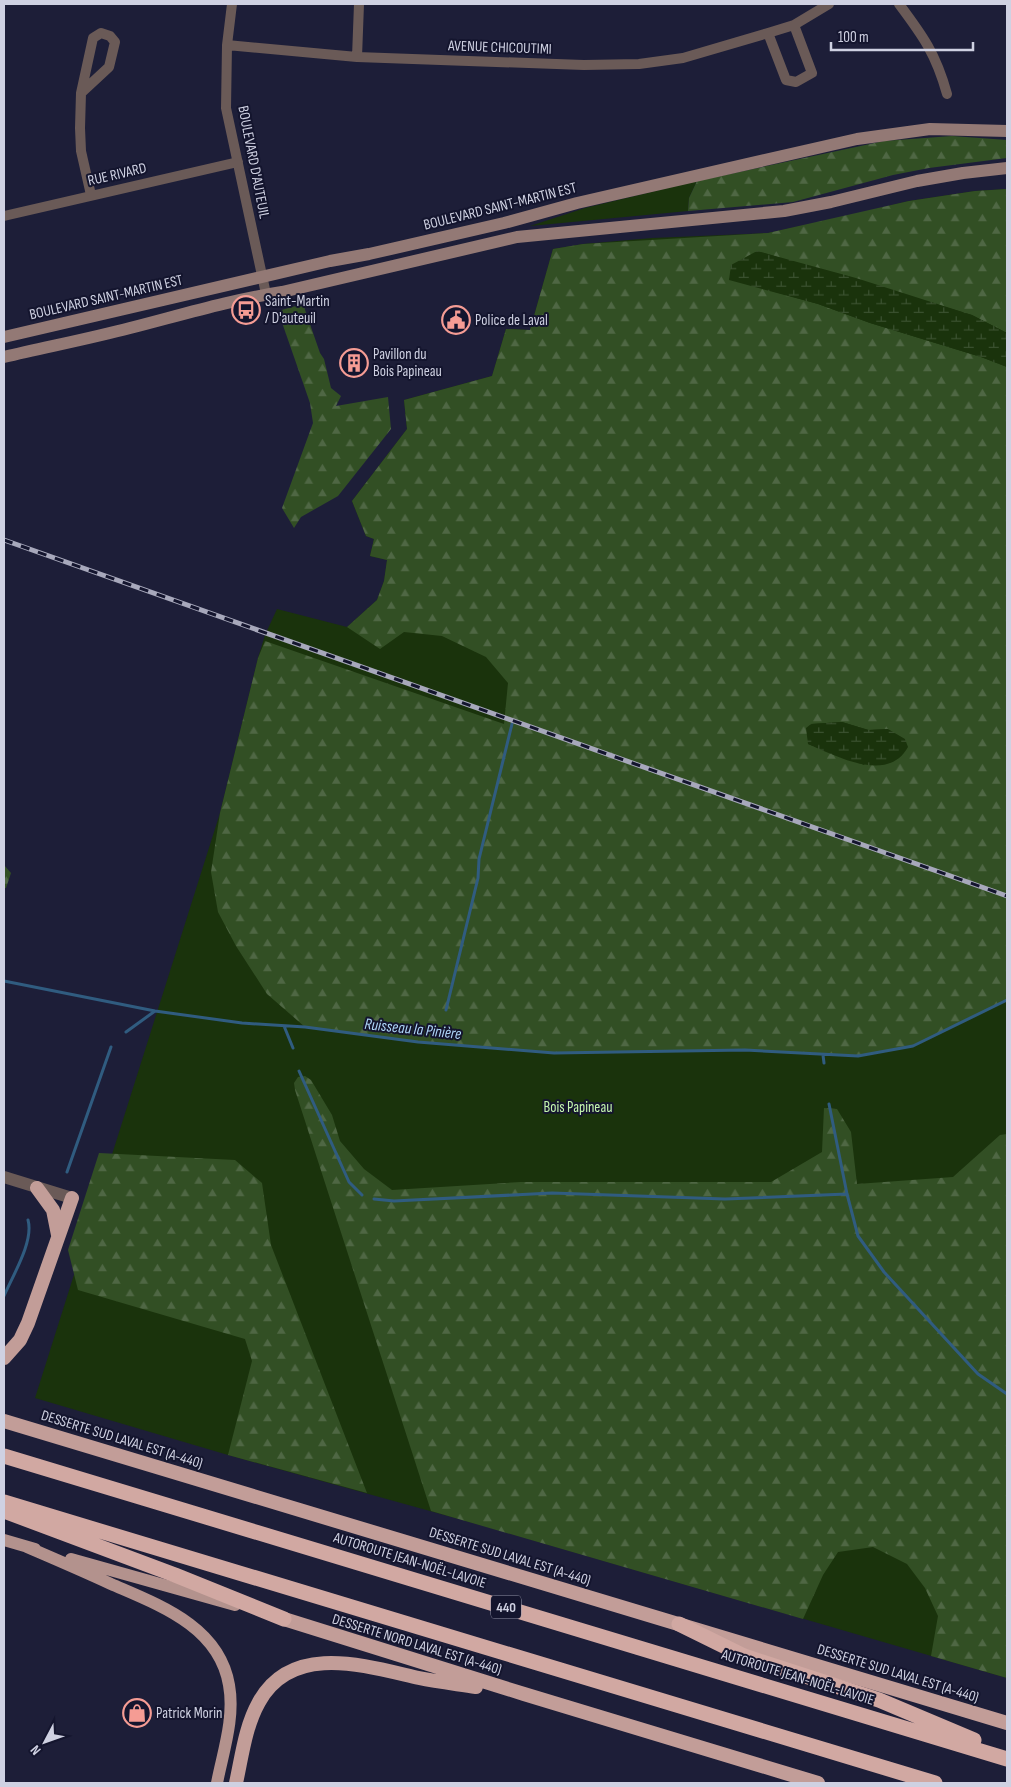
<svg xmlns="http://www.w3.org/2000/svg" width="1011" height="1787" font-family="'Sofia Sans Condensed',sans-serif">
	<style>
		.green { fill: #1a330c }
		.forest { fill: url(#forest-firs); fill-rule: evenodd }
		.wetland { fill: url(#wetland-marsh) }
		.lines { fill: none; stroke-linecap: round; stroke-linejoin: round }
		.stream { stroke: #305c80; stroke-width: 3 }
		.minor { stroke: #6a5a57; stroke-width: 10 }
		.tertiary { stroke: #6a5a57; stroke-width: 12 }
		.secondary { stroke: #937975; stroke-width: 12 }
		.primary { stroke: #b3928d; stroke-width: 12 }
		.trunk { stroke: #c29d98; stroke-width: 14 }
		.motorway { stroke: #d1a8a2; stroke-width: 15 }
		.rail-casing { stroke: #a7a8bb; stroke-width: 5 }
		.rail { stroke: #14152e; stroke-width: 3; stroke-dasharray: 9; stroke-linecap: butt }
		.labels { text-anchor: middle; stroke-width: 4; stroke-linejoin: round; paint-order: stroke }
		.shield { fill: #14152e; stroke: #9799ac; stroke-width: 1 }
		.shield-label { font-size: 14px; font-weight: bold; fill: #cfd1e2 }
		.street-label { font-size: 15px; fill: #cfd1e2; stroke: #14152e }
		.poi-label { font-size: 15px; fill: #cfd1e2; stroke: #14152e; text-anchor: start }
		.park-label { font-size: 15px; fill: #c4f5ae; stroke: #14152e }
		.water-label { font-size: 16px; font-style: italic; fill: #aed5f8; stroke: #14152e }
	</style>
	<defs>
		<pattern id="forest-firs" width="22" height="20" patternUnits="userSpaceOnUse" patternTransform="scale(1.25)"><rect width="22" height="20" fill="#324f24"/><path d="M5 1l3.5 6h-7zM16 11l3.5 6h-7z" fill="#4f6744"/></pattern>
		<pattern id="wetland-marsh" width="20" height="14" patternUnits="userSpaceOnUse" patternTransform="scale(1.25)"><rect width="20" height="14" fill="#1a330c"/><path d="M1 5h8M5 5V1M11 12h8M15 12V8" fill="none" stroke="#3a502f"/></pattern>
	</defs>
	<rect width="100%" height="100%" fill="#1d1e38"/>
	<!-- green -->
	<path class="green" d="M697 181 689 198 688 211 530 226 585 208Z
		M1007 189V1678L484 1526 228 1455 35 1398 220 813 258 658 265 635 277 609 347 627 377 600 384 581 387 560 370 556 374 539 366 536 352 501 407 429 404 400 492 376 506 329 530 330 553 249 583 244 652 238 768 233 843 217 909 201 975 191Z"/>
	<!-- forest -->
	<path class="forest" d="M952 136 1007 140V158L929 168 893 175 793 202 688 211 689 198 697 181 884 141Z
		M1007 189V333L972 315 757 251 729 279 818 304 870 323 981 357 1007 367V1000L913 1046 858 1056 745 1050 554 1053 418 1042 305 1027 267 994 236 946 218 912 211 872 220 813 258 658 265 641 504 724 508 683 486 657 442 636 404 632 380 649 347 627 377 600 384 581 387 560 370 556 374 539 366 536 352 501 407 429 404 400 492 376 506 329 530 330 553 249 583 244 768 233 909 201 975 191ZM842 722 869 730 888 729 864 765 808 744 811 724Z
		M303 304 320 353 324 359 331 388 341 396 336 406 388 397 391 429 338 496 301 517 294 528 282 508 313 423 310 403 278 311Z
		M4 865 11 873 6 888H4Z
		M305 1076 311 1080 332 1115 340 1141 364 1169 392 1190 521 1182H771L822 1152 824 1108 837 1109 851 1132 857 1184 953 1177 1000 1135 1007 1134V1678L931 1656 938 1616 925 1588 907 1564 873 1547 838 1552 823 1575 803 1619 431 1511 295 1090 294 1083 298 1077Z
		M99 1153 235 1160 262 1183 271 1245 367 1493 228 1455 252 1361 245 1339 78 1290 68 1250Z"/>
	<!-- wetland -->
	<path class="wetland" d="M757 251 856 278 972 315 1007 333V367L981 357 870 323 818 304 729 280 731 265Z
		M842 722 868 730 888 729 905 739 908 747C888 784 836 756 808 744L806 728 811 724Z"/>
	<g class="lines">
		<!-- stream -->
		<path class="stream" d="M4 981 155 1011 242 1023 305 1027 418 1042 554 1053 745 1050 858 1056 913 1046 1007 1000
			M446 1010 478 878 479 859 512 724
			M284 1026 293 1048
			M126 1032 155 1011
			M823 1055 824 1063
			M299 1071 349 1182 362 1195
			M829 1104 847 1194 858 1236 884 1272 978 1374 1007 1394
			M67 1172 111 1047
			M374 1199 394 1201 552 1193 725 1199 847 1194
			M4 1296C13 1275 34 1241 28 1220"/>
		<!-- minor -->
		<path class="minor" d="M232 4 227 45 226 108 266 294
			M899 4C923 36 936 54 947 94
			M768 33 786 80 796 82 812 73 794 25
			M227 45 357 57 584 65 639 64 683 58 768 33 794 25 829 4
			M357 57 359 4
			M81 93 109 67 115 42 110 36 101 33 93 38 81 93 80 128 81 151 91 195
			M4 216 238 162"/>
		<!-- tertiary -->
		<path class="tertiary" d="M4 1177 72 1198"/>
		<!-- secondary -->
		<path class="secondary" d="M4 337 330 261 369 254 504 223 577 203 857 139 930 129 1007 131
			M4 357C46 347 88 339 130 328 181 315 230 300 282 292L517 237 784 211 831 202 917 181 963 173 1007 168"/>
		<!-- primary -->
		<path class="primary" d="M4 1540 35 1549
			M27 1547C55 1559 83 1571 111 1584 159 1605 219 1626 229 1685 235 1718 223 1752 217 1783
			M71 1559 235 1605"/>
		<!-- trunk -->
		<path class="trunk" d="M37 1188 53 1210 58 1235
			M4 1358 20 1340 28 1323 72 1198
			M4 1421 1007 1723
			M284 1619 524 1694 818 1783
			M236 1783C242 1756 245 1727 259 1702 292 1642 366 1666 419 1678 438 1682 457 1684 476 1687"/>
		<!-- motorway -->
		<path class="motorway" d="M4 1456 1007 1759
			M4 1502 935 1783
			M4 1511 175 1575 284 1619
			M679 1624 744 1656 879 1700 974 1740"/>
		<defs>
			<path id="rail" d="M4 540 1007 896"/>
		</defs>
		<!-- rail casing -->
		<use href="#rail" class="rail-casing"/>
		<!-- rail -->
		<use href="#rail" class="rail"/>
	</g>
	<!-- icons -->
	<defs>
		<symbol id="bus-ring" viewBox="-11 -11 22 22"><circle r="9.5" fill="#14152e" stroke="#f59c94" stroke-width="1.5"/><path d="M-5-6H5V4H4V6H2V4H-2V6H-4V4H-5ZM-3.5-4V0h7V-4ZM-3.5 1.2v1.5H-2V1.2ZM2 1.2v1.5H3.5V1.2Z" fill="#f59c94"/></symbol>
		<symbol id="civic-ring" viewBox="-11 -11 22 22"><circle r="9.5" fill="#14152e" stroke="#f59c94" stroke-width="1.5"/><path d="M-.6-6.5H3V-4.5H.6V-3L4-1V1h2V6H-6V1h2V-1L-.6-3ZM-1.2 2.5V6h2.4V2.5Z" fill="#f59c94"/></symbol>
		<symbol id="building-ring" viewBox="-11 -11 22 22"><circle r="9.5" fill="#14152e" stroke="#f59c94" stroke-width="1.5"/><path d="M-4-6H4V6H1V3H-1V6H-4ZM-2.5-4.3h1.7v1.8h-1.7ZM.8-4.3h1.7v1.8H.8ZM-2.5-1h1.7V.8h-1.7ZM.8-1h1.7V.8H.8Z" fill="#f59c94"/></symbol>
		<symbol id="shop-ring" viewBox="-11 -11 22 22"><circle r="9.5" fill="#14152e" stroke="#f59c94" stroke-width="1.5"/><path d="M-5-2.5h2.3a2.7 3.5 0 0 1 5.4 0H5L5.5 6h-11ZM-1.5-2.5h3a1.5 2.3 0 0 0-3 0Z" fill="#f59c94"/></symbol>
	</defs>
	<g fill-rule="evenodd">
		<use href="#bus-ring" x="230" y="294" width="32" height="32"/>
		<use href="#civic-ring" x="440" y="304" width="32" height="32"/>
		<use href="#building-ring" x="338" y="347" width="32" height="32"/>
		<use href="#shop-ring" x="121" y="1697" width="32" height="32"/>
	</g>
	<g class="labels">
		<!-- shield labels -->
		<rect class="shield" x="491" y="1595.5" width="30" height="23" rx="4"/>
		<g class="shield-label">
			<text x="506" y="1612">440</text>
		</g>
		<!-- street labels -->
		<g class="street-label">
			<text transform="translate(500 47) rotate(2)" y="5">AVENUE CHICOUTIMI</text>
			<text transform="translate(254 162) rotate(79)" y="5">BOULEVARD D'AUTEUIL</text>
			<text transform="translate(117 174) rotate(-13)" y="5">RUE RIVARD</text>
			<text transform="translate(500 206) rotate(-14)" y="5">BOULEVARD SAINT-MARTIN EST</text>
			<text transform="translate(106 297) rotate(-13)" y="5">BOULEVARD SAINT-MARTIN EST</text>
			<text transform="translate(122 1439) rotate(17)" y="5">DESSERTE SUD LAVAL EST (A-440)</text>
			<text transform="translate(510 1556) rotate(17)" y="5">DESSERTE SUD LAVAL EST (A-440)</text>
			<text transform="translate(410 1560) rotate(17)" y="5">AUTOROUTE JEAN-NOËL-LAVOIE</text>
			<text transform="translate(417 1644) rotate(17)" y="5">DESSERTE NORD LAVAL EST (A-440)</text>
			<text transform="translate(898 1673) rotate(17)" y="5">DESSERTE SUD LAVAL EST (A-440)</text>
			<text transform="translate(798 1677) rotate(17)" y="5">AUTOROUTE JEAN-NOËL-LAVOIE</text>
		</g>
		<!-- poi labels -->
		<g class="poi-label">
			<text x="265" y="306">Saint-Martin<tspan x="265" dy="17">/ D'auteuil</tspan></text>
			<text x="475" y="325">Police de Laval</text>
			<text x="373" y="359">Pavillon du<tspan x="373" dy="17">Bois Papineau</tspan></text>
			<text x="156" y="1718">Patrick Morin</text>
		</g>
		<!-- park labels -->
		<g class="park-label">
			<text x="578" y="1112">Bois Papineau</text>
		</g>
		<!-- water labels -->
		<g class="water-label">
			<text transform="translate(413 1028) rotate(6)" y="6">Ruisseau la Pinière</text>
		</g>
	</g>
	<!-- border -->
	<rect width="1011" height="1787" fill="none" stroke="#cfd1e2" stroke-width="10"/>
	<!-- north arrow -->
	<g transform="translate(45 1742) rotate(229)" stroke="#14152e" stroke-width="4" paint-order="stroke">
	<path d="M0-4L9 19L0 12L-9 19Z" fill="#cfd1e2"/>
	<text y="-8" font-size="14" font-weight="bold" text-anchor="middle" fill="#cfd1e2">N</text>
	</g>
	<!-- scale -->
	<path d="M831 42v8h142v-8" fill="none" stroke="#cfd1e2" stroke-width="2.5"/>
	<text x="838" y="42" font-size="15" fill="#cfd1e2" stroke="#14152e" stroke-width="4" paint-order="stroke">100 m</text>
</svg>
